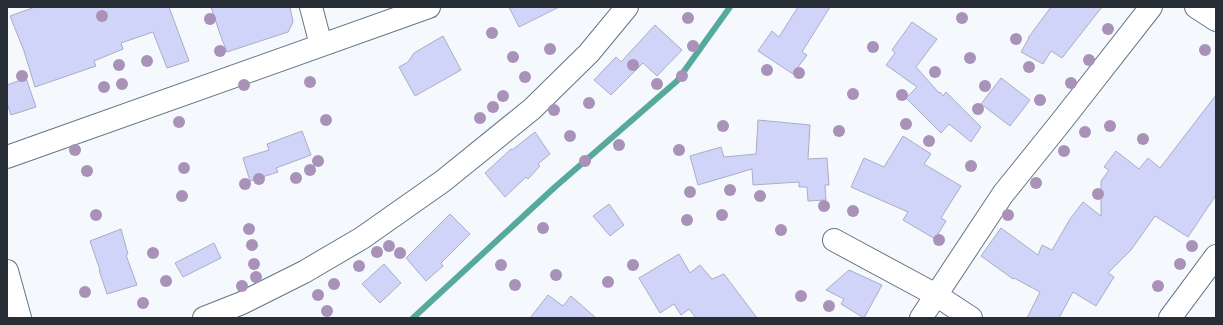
<svg xmlns="http://www.w3.org/2000/svg" width="1223" height="325" font-family="'Titillium Web',sans-serif">
	<style>
		.lines { fill: none; stroke-linecap: round; stroke-linejoin: round }
		.stream { stroke: #56aa9d; stroke-width: 6 }
		.building { fill: #d1d4f9; stroke: #abadc4 }
		.minor-casing { stroke: #647586; stroke-width: 24 }
		.minor { stroke: #fff; stroke-width: 22 }
		.tree { fill: #a992b8 }
	</style>
	<rect width="100%" height="100%" fill="#f5f9fd"/>
	<g class="lines">
		<!-- stream -->
		<path class="stream" d="M413 318 555 187 677 81 730 7"/>
	</g>
	<!-- building -->
	<path class="building" d="M35 7H169L189 61 167 68 153 32 121 43 123 49 94 61 96 66 35 87 24 51 10 16Z
		M211 7H290L293 22 288 32 227 52 220 34Z
		M509 7H559L519 27Z
		M798 7H830L802 52 807 55 793 74 758 51 772 31 779 37Z
		M1051 7H1102L1062 58 1051 51 1043 64 1021 52 1029 38H1028Z
		M912 22 937 39 916 67 939 93 940 92 943 96 946 92 981 127 971 142 949 124 941 133 906 98 917 87 886 65 895 53 892 50Z
		M655 25 682 50 657 76 643 63 611 95 594 80 616 57 621 62Z
		M443 36 461 70 415 96 399 67 408 62 414 53Z
		M26 78 36 107 11 115 7 103V85Z
		M1001 78 1030 100 1010 126 981 104Z
		M1216 95V195L1188 237 1155 216 1131 250 1108 273 1114 277 1096 306 1073 292 1059 318H1027L1040 292 1014 278 1013 279 981 256 1001 228 1038 255 1042 245 1052 250 1070 219 1083 202 1101 216V181L1109 170 1104 167 1116 151 1139 169 1148 158 1160 168Z
		M758 120 810 125 808 159 827 158 829 185H825L826 200 808 201 807 187H799V182L753 185 752 169 698 185 690 156 721 147 724 157 756 154Z
		M302 131 311 155 276 168 278 172 250 181 243 158 269 150 267 144Z
		M535 132 550 154 538 164 540 166 528 179 526 177 505 197 485 173 511 149 512 150Z
		M903 136 931 154 924 164 961 186 941 218 946 221 935 239 903 220 908 212 851 187 864 158 884 167Z
		M609 204 624 225 610 236 593 216Z
		M450 214 470 234 441 263 443 266 426 281 406 258Z
		M121 229 128 254 126 255 137 285 107 294 99 270H100L90 241Z
		M214 243 221 258 183 277 175 263Z
		M679 254 690 273 700 265 712 279 724 274 757 318H696L689 309 681 315 674 304 660 313 639 278Z
		M384 264 401 283 380 303 362 284Z
		M849 270 882 285 864 318 841 304 844 299 826 290Z
		M548 295 563 306 571 296 596 318H530Z"/>
	<g class="lines">
		<defs>
			<path id="minor" d="M311 7 321 45
				M1196 7 1216 20
				M7 157 429 7
				M834 240 936 295 971 318
				M7 271 20 318
				M204 318 242 303 304 272 362 238 443 181 532 109 589 53 627 7
				M921 318 1003 194 1061 122 1151 7
				M1170 318 1216 256"/>
		</defs>
		<!-- minor casing -->
		<use href="#minor" class="minor-casing"/>
		<!-- minor -->
		<use href="#minor" class="minor"/>
	</g>
	<!-- trees -->
	<g class="tree">
		<circle cx="102" cy="16" r="6"/>
		<circle cx="688" cy="18" r="6"/>
		<circle cx="962" cy="18" r="6"/>
		<circle cx="210" cy="19" r="6"/>
		<circle cx="1108" cy="29" r="6"/>
		<circle cx="492" cy="33" r="6"/>
		<circle cx="1016" cy="39" r="6"/>
		<circle cx="693" cy="46" r="6"/>
		<circle cx="873" cy="47" r="6"/>
		<circle cx="550" cy="49" r="6"/>
		<circle cx="1205" cy="50" r="6"/>
		<circle cx="220" cy="51" r="6"/>
		<circle cx="513" cy="57" r="6"/>
		<circle cx="970" cy="58" r="6"/>
		<circle cx="1089" cy="60" r="6"/>
		<circle cx="147" cy="61" r="6"/>
		<circle cx="119" cy="65" r="6"/>
		<circle cx="633" cy="65" r="6"/>
		<circle cx="1029" cy="67" r="6"/>
		<circle cx="767" cy="70" r="6"/>
		<circle cx="935" cy="72" r="6"/>
		<circle cx="799" cy="73" r="6"/>
		<circle cx="22" cy="76" r="6"/>
		<circle cx="682" cy="76" r="6"/>
		<circle cx="525" cy="77" r="6"/>
		<circle cx="310" cy="82" r="6"/>
		<circle cx="1071" cy="83" r="6"/>
		<circle cx="122" cy="84" r="6"/>
		<circle cx="657" cy="84" r="6"/>
		<circle cx="244" cy="85" r="6"/>
		<circle cx="985" cy="86" r="6"/>
		<circle cx="104" cy="87" r="6"/>
		<circle cx="853" cy="94" r="6"/>
		<circle cx="902" cy="95" r="6"/>
		<circle cx="503" cy="96" r="6"/>
		<circle cx="1040" cy="100" r="6"/>
		<circle cx="589" cy="103" r="6"/>
		<circle cx="493" cy="107" r="6"/>
		<circle cx="978" cy="109" r="6"/>
		<circle cx="554" cy="110" r="6"/>
		<circle cx="480" cy="118" r="6"/>
		<circle cx="326" cy="120" r="6"/>
		<circle cx="179" cy="122" r="6"/>
		<circle cx="906" cy="124" r="6"/>
		<circle cx="723" cy="126" r="6"/>
		<circle cx="1110" cy="126" r="6"/>
		<circle cx="839" cy="131" r="6"/>
		<circle cx="1085" cy="132" r="6"/>
		<circle cx="570" cy="136" r="6"/>
		<circle cx="1143" cy="139" r="6"/>
		<circle cx="929" cy="141" r="6"/>
		<circle cx="619" cy="145" r="6"/>
		<circle cx="75" cy="150" r="6"/>
		<circle cx="679" cy="150" r="6"/>
		<circle cx="1064" cy="151" r="6"/>
		<circle cx="318" cy="161" r="6"/>
		<circle cx="585" cy="161" r="6"/>
		<circle cx="971" cy="166" r="6"/>
		<circle cx="184" cy="168" r="6"/>
		<circle cx="310" cy="170" r="6"/>
		<circle cx="87" cy="171" r="6"/>
		<circle cx="296" cy="178" r="6"/>
		<circle cx="259" cy="179" r="6"/>
		<circle cx="1036" cy="183" r="6"/>
		<circle cx="245" cy="184" r="6"/>
		<circle cx="730" cy="190" r="6"/>
		<circle cx="690" cy="192" r="6"/>
		<circle cx="1098" cy="194" r="6"/>
		<circle cx="182" cy="196" r="6"/>
		<circle cx="760" cy="196" r="6"/>
		<circle cx="824" cy="206" r="6"/>
		<circle cx="853" cy="211" r="6"/>
		<circle cx="96" cy="215" r="6"/>
		<circle cx="722" cy="215" r="6"/>
		<circle cx="1008" cy="215" r="6"/>
		<circle cx="687" cy="220" r="6"/>
		<circle cx="543" cy="228" r="6"/>
		<circle cx="249" cy="229" r="6"/>
		<circle cx="781" cy="230" r="6"/>
		<circle cx="939" cy="240" r="6"/>
		<circle cx="252" cy="245" r="6"/>
		<circle cx="389" cy="246" r="6"/>
		<circle cx="1192" cy="246" r="6"/>
		<circle cx="377" cy="252" r="6"/>
		<circle cx="153" cy="253" r="6"/>
		<circle cx="400" cy="253" r="6"/>
		<circle cx="254" cy="264" r="6"/>
		<circle cx="1180" cy="264" r="6"/>
		<circle cx="501" cy="265" r="6"/>
		<circle cx="633" cy="265" r="6"/>
		<circle cx="359" cy="266" r="6"/>
		<circle cx="556" cy="275" r="6"/>
		<circle cx="256" cy="277" r="6"/>
		<circle cx="166" cy="281" r="6"/>
		<circle cx="608" cy="282" r="6"/>
		<circle cx="334" cy="284" r="6"/>
		<circle cx="515" cy="285" r="6"/>
		<circle cx="242" cy="286" r="6"/>
		<circle cx="1158" cy="286" r="6"/>
		<circle cx="85" cy="292" r="6"/>
		<circle cx="318" cy="295" r="6"/>
		<circle cx="801" cy="296" r="6"/>
		<circle cx="143" cy="303" r="6"/>
		<circle cx="829" cy="306" r="6"/>
		<circle cx="327" cy="311" r="6"/>
	</g>
	<!-- border -->
	<rect width="1223" height="325" fill="none" stroke="#272e35" stroke-width="16"/>
</svg>
